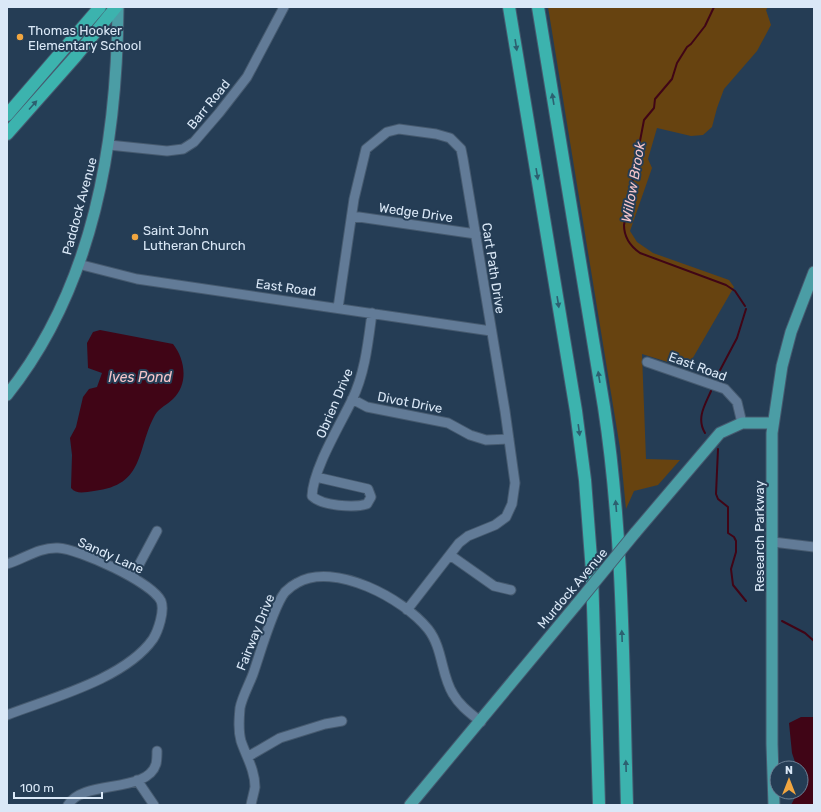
<svg xmlns="http://www.w3.org/2000/svg" width="821" height="812" font-family="Rubik,sans-serif">
	<style>
		.green { fill: #674310 }
		.water { fill: #400516 }
		.lines { fill: none; stroke-linecap: round; stroke-linejoin: round }
		.stream { stroke: #400516; stroke-width: 2 }
		.minor-casing { stroke: #465a6f; stroke-width: 11 }
		.major-casing { stroke: #465a6f; stroke-width: 13 }
		.highway-casing { stroke: #465a6f; stroke-width: 14 }
		.minor { stroke: #627b97; stroke-width: 9 }
		.major { stroke: #4b9da5; stroke-width: 11 }
		.highway { stroke: #3cb3ae; stroke-width: 12 }
		.major-bridge-casing { stroke: #465a6f; stroke-width: 13; stroke-linecap: butt }
		.major-bridge { stroke: #4b9da5; stroke-width: 11 }
		.oneway { fill: #2c6070 }
		.poi-dot { fill: #f1a640; stroke: #253d55; stroke-width: 1.5 }
		.labels { text-anchor: middle; stroke-width: 4; stroke-linejoin: round; paint-order: stroke }
		.poi-label { font-size: 13px; fill: #dae8f7; stroke: #253d55; text-anchor: start }
		.street-label { font-size: 13px; fill: #dae8f7; stroke: #253d55 }
		.water-label { font-size: 14px; font-style: italic; fill: #f6c5ca; stroke: #253d55 }
	</style>
	<rect width="100%" height="100%" fill="#253d55"/>
	<!-- green -->
	<path class="green" d="M548 7H768L766 10 771 25 757 51 724 89 717 108 712 127 703 135 691 136 657 128 648 159 652 168 630 231 637 242 653 253 729 280 734 287 687 368 642 354 646 459 680 460 658 485 634 491 626 509 620 448Z"/>
	<!-- water -->
	<path class="water" d="M100 330 173 344C185 359 189 384 173 399 168 404 159 408 155 415 136 449 146 485 94 491 85 492 77 495 71 488L72 455 70 438 76 427 83 397 89 389 97 387 102 373 88 368 87 343 93 332Z
		M801 717H814V805H791L798 792H801V768H797L792 753 789 723Z"/>
	<g class="lines">
		<!-- stream -->
		<path class="stream" d="M714 7 705 26 691 44 687 47 677 63 672 79 655 99 654 108 644 120 624 225C624 238 630 246 640 253L726 285 735 291 745 306
			M718 374 737 338 746 309
			M705 433C696 418 705 405 711 391
			M718 449 716 494 718 499 728 507V533L734 537 736 541V552L731 569 733 585 746 601
			M782 621 805 633 814 641"/>
		<defs>
			<path id="minor" d="M109 145 167 151 183 149 194 142 219 113 247 77 284 7
				M352 216 476 234
				M78 264 137 279 491 331
				M338 308 354 199 366 149 387 132 399 129 436 134 450 138 461 149 463 159 505 411 515 483 512 504 506 517 495 525 468 536 459 543 407 610
				M647 362 725 389 737 402 742 423
				M352 399 367 407 448 423 470 435 486 440 509 439
				M316 477 368 489 371 497 367 504C354 508 322 506 312 496 313 469 340 425 352 400 365 373 368 343 372 313
				M773 542 814 547
				M450 555 494 586 511 590
				M7 564C24 559 39 547 58 548 79 549 152 582 161 601 165 611 158 631 153 639 125 679 51 698 7 715
				M133 576 157 531
				M249 756 280 738 325 724 342 721
				M137 780 154 805
				M68 805C83 779 147 794 156 764 157 760 157 755 157 751
				M251 805C252 799 254 793 255 787 255 770 246 756 241 741 238 730 239 719 240 708 242 697 249 685 253 674 260 654 273 607 285 592 288 589 293 585 297 583 334 561 404 599 428 629 443 648 441 675 453 694 460 706 470 713 481 722"/>
			<path id="major" d="M7 395C94 286 117 142 118 7
				M635 533 720 433 742 423H773
				M410 805 576 605
				M774 805 772 744V433L782 366 791 332 814 272"/>
			<path id="highway" d="M509 7 576 411 585 480 592 572 599 805
				M538 7 604 407C624 538 623 672 627 805
				M7 115 100 7
				M7 134 76 56 116 7"/>
		</defs>
		<!-- minor casing -->
		<use href="#minor" class="minor-casing"/>
		<!-- major casing -->
		<use href="#major" class="major-casing"/>
		<!-- highway casing -->
		<use href="#highway" class="highway-casing"/>
		<!-- minor -->
		<use href="#minor" class="minor"/>
		<!-- major -->
		<use href="#major" class="major"/>
		<!-- highway -->
		<use href="#highway" class="highway"/>
		<defs>
			<path id="major-bridge" d="M576 605 635 533"/>
		</defs>
		<!-- major-bridge casing -->
		<use href="#major-bridge" class="major-bridge-casing"/>
		<!-- major-bridge -->
		<use href="#major-bridge" class="major-bridge"/>
	</g>
	<!-- one-way arrows -->
	<defs><path id="oneway-solid" d="M-6-.8H1V-3.2L6.5 0L1 3.2V.8H-6Z"/></defs>
	<g class="oneway">
		<use href="#oneway-solid" transform="translate(516 45) rotate(81)"/>
		<use href="#oneway-solid" transform="translate(553 99) rotate(-99)"/>
		<use href="#oneway-solid" transform="translate(33 105) rotate(-48)"/>
		<use href="#oneway-solid" transform="translate(537 174) rotate(81)"/>
		<use href="#oneway-solid" transform="translate(558 302) rotate(81)"/>
		<use href="#oneway-solid" transform="translate(599 377) rotate(-99)"/>
		<use href="#oneway-solid" transform="translate(579 430) rotate(82)"/>
		<use href="#oneway-solid" transform="translate(616 506) rotate(-95)"/>
		<use href="#oneway-solid" transform="translate(622 636) rotate(-92)"/>
		<use href="#oneway-solid" transform="translate(626 766) rotate(-92)"/>
	</g>
	<!-- markers -->
	<g class="poi-dot">
		<circle cx="20" cy="37" r="4"/>
		<circle cx="135" cy="237" r="4"/>
	</g>
	<g class="labels">
		<!-- poi labels -->
		<g class="poi-label">
			<text x="28" y="35">Thomas Hooker<tspan x="28" dy="15">Elementary School</tspan></text>
			<text x="143" y="235">Saint John<tspan x="143" dy="15">Lutheran Church</tspan></text>
		</g>
		<!-- street labels -->
		<g class="street-label">
			<text transform="translate(208 104) rotate(-51)" y="5">Barr Road</text>
			<text transform="translate(79 206) rotate(-75)" y="5">Paddock Avenue</text>
			<text transform="translate(416 212) rotate(8)" y="5">Wedge Drive</text>
			<text transform="translate(494 268) rotate(81)" y="5">Cart Path Drive</text>
			<text transform="translate(286 287) rotate(8)" y="5">East Road</text>
			<text transform="translate(698 366) rotate(20)" y="5">East Road</text>
			<text transform="translate(410 402) rotate(11)" y="5">Divot Drive</text>
			<text transform="translate(334 403) rotate(-67)" y="5">Obrien Drive</text>
			<text transform="translate(759 536) rotate(-90)" y="5">Research Parkway</text>
			<text transform="translate(111 555) rotate(24)" y="5">Sandy Lane</text>
			<text transform="translate(572 588) rotate(-50)" y="5">Murdock Avenue</text>
			<text transform="translate(255 632) rotate(-68)" y="5">Fairway Drive</text>
		</g>
		<!-- water labels -->
		<g class="water-label">
			<text transform="translate(633 182) rotate(-80)" y="5">Willow Brook</text>
			<text x="140" y="382">Ives Pond</text>
		</g>
	</g>
	<!-- border -->
	<rect width="821" height="812" fill="none" stroke="#dae8f7" stroke-width="16"/>
	<!-- north arrow -->
	<g transform="translate(789 780)"><circle r="19" fill="#253d55" stroke="#6d8196"/>
	<path d="M0-3L7 15L0 10L-7 15Z" fill="#f1a640"/>
	<text y="-6" font-size="11" font-weight="bold" text-anchor="middle" fill="#dae8f7">N</text>
	</g>
	<!-- scale -->
	<path d="M14 792v6h88v-6" fill="none" stroke="#dae8f7" stroke-width="2"/>
	<text x="20" y="792" font-size="12" fill="#dae8f7" stroke="#253d55" stroke-width="3" paint-order="stroke">100 m</text>
</svg>
